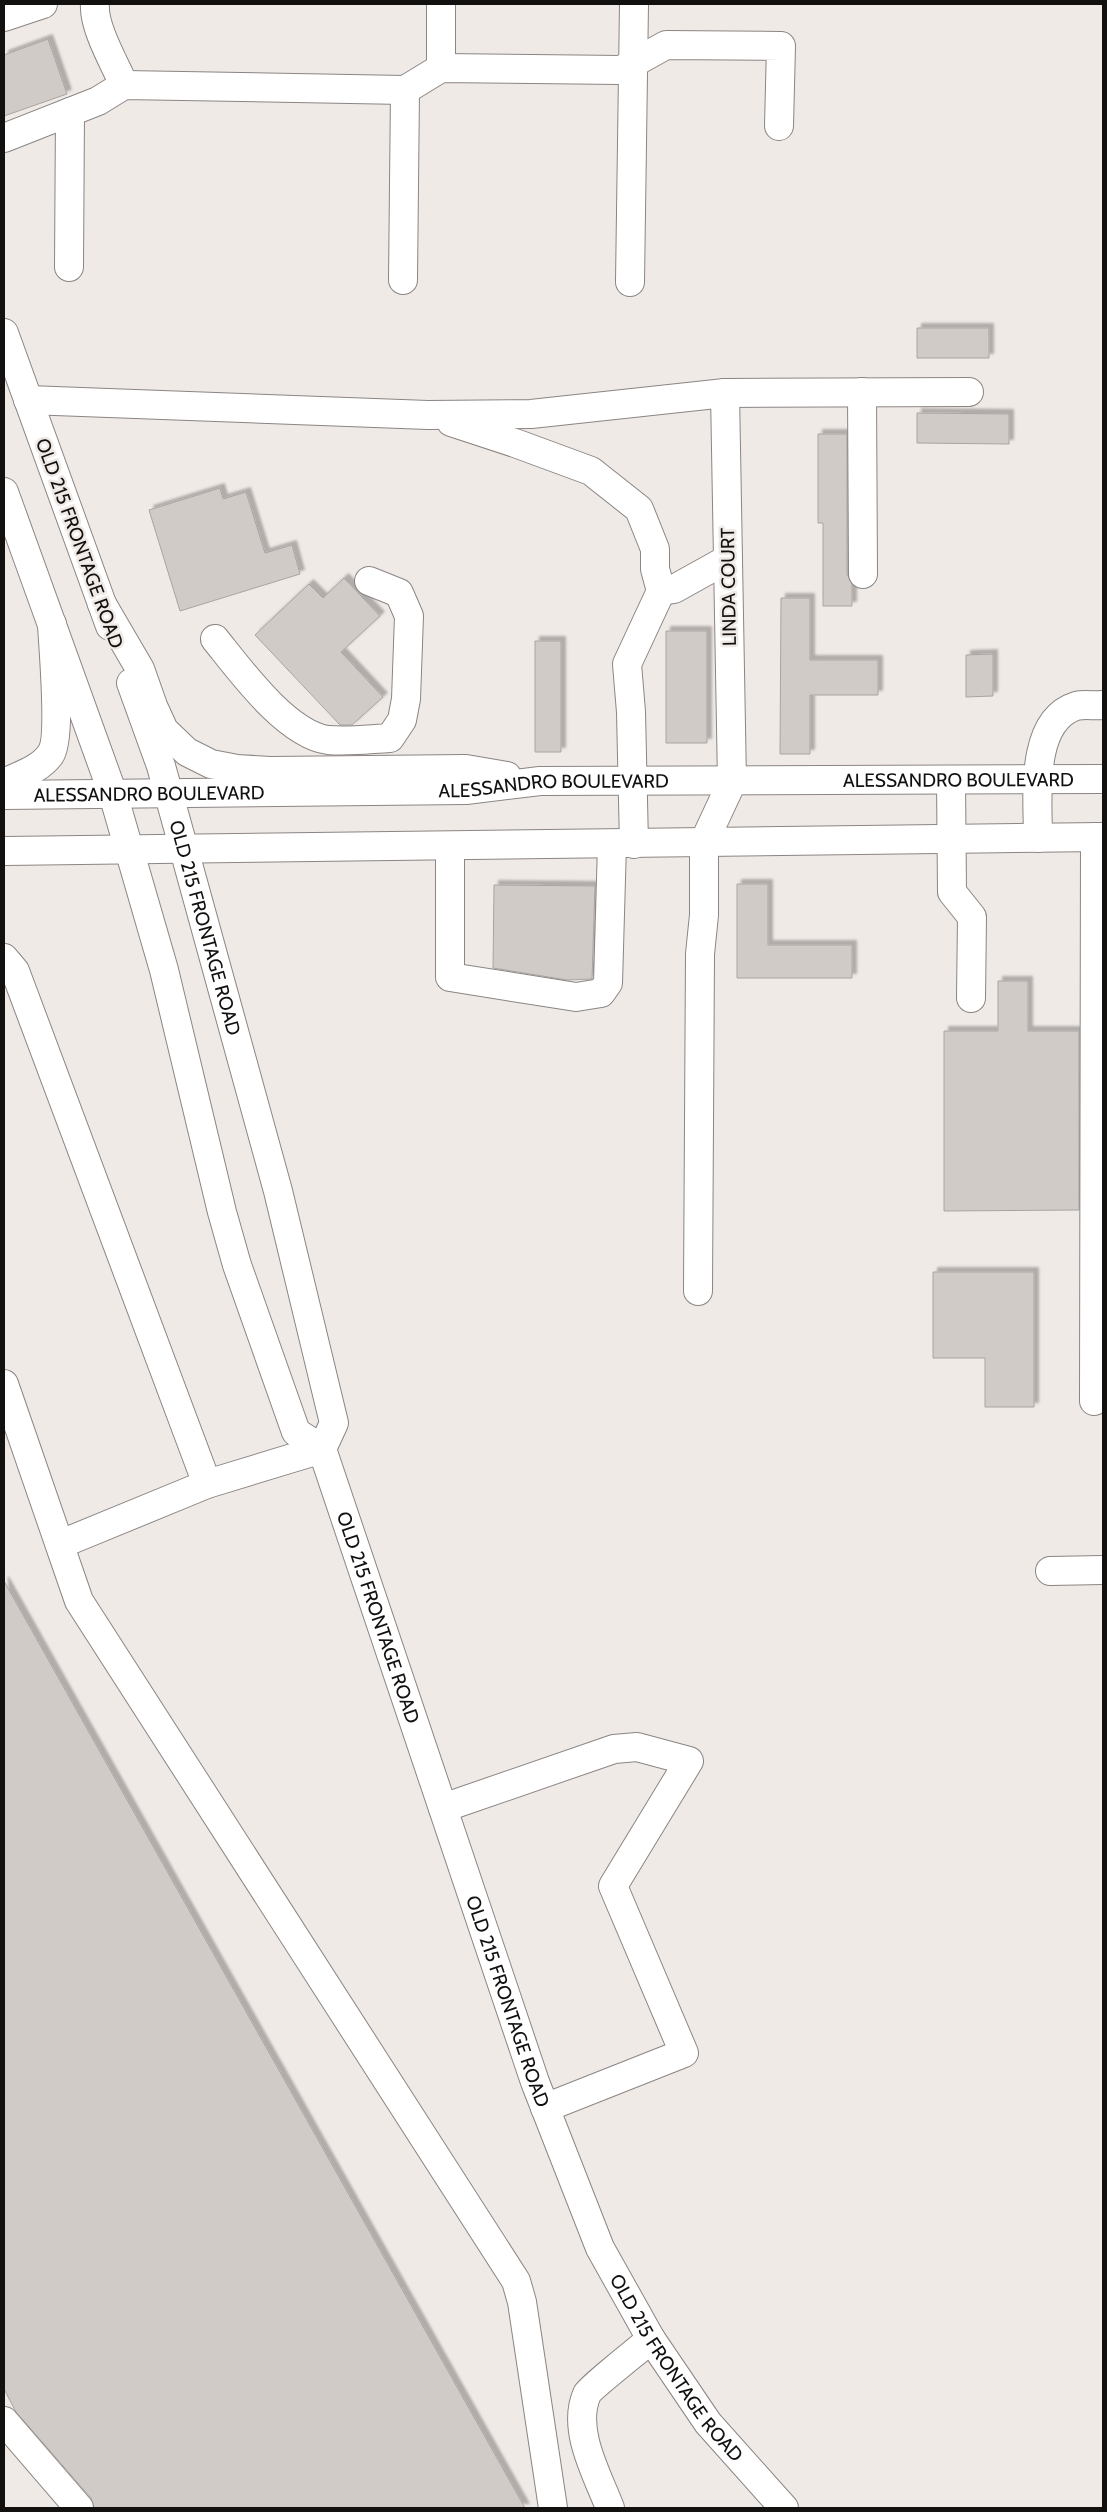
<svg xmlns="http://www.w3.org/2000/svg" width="1107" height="2512" font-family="Cabin,sans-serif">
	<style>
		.building { fill: #d1cbc8; stroke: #a9a4a1; filter: url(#shadow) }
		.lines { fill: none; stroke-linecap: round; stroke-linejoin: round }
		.minor-casing { stroke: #8b8583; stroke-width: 30 }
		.major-casing { stroke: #8b8583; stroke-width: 30 }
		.minor { stroke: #fff; stroke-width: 28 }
		.major { stroke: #fff; stroke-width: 28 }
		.labels { text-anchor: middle; stroke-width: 5; stroke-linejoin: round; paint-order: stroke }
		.street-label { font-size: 19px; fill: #131110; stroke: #f0eae7 }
	</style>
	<defs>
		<filter id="shadow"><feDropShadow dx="4.5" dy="-4.5" stdDeviation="1" flood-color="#0004"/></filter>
	</defs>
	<rect width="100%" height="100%" fill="#f0eae7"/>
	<!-- building -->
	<path class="building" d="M48 39 67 94 4 116V55Z
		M917 328H989V358H917Z
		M917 413 1009 414V444L917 443Z
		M818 434H847V574L852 584V606H823V523H818Z
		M220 488 223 499 246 492 265 553 292 545 300 574 180 611 149 510Z
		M344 578 380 616 341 652 383 697 352 725H340L255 635 309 584 323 598Z
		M781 598H810V660H878V695H810V754H780Z
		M666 631H707V743H666Z
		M535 641H561V752H535Z
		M993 654V696L966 697V655Z
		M737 884H768V945H852V978H737Z
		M494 885 595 886 592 979 567 980 493 968Z
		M998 981H1028V1031H1079V1210L944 1211V1031H998Z
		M933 1272H1034V1407H985V1358H933Z
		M4 1581 525 2508H94L91 2498 16 2412 4 2389Z"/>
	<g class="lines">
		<defs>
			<g id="minor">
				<path d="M95 4C93 27 115 64 124 85"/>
				<path d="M441 4V68"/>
				<path d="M4 17 43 4"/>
				<path d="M4 138 98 101 124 85 405 90 441 68 621 70 666 45 781 46 779 126"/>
				<path d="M69 267 70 112"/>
				<path d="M403 280 405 90"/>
				<path d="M630 282 634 4"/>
				<path d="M4 333 110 626"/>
				<path d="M862 392 863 574"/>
				<path d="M28 400 428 415 531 414 725 393 969 392"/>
				<path d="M451 422 515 443 591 471 639 509 655 549V569L661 591 674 589 728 559"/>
				<path id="s1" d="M4 492 113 794 164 970 222 1212 237 1265 296 1432 322 1449 535 2082 600 2248 651 2339 708 2423 784 2508"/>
				<path d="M215 639C240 670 286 734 328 740 348 742 370 739 390 738L402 720 406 699 409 616 399 593 369 581"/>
				<path id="s2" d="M131 683 161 766 278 1191 334 1423 322 1449"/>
				<path d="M951 780 952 892 972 917 971 998"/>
				<path d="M1038 838C1038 800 1029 721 1076 706 1084 704 1095 706 1103 705"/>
				<path d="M634 844 631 712 627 664 661 591"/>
				<path d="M450 846V977L576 997 601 993 608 983 612 844"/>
				<path d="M4 958 15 971 207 1484"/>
				<path d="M698 1291 700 954 704 915V842L732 782 725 393"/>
				<path d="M4 1384 79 1601 516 2281 522 2302 553 2508"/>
				<path d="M1094 1401 1095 837"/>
				<path d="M61 1544 207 1484 322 1449"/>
				<path d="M1050 1571 1103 1570"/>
				<path d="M443 1808 614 1749 637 1747 689 1761 613 1886 684 2053 545 2108"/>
				<path d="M4 2421 79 2508"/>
				<path d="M610 2508C598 2476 571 2430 587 2394 591 2387 641 2348 651 2339"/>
			</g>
			<g id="major">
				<path d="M102 604 140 669 153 706 164 730 187 752 211 764 237 769 270 771 466 769 507 776"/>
				<path d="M4 783C20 775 39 770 50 755 62 740 53 648 52 624"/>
				<path id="s3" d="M4 795 466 790 540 781 1103 779"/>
				<path d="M4 851 1103 837"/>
			</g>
		</defs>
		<!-- minor casing -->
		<use href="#minor" class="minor-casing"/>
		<!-- major casing -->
		<use href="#major" class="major-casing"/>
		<!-- minor -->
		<use href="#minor" class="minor"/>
		<!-- major -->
		<use href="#major" class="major"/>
	</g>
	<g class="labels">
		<!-- street labels -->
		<g class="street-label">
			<text transform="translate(80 543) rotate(70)" y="7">OLD 215 FRONTAGE ROAD</text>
			<text transform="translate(728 587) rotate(-91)" y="7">LINDA COURT</text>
			<text dy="7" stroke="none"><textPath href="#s3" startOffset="955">ALESSANDRO BOULEVARD</textPath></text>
			<text dy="7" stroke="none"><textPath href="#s3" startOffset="550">ALESSANDRO BOULEVARD</textPath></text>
			<text dy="7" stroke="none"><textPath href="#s3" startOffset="145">ALESSANDRO BOULEVARD</textPath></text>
			<text dy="7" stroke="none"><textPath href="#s2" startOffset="256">OLD 215 FRONTAGE ROAD</textPath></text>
			<text dy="7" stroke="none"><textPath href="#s1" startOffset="1194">OLD 215 FRONTAGE ROAD</textPath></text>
			<text dy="7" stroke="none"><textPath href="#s1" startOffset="1599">OLD 215 FRONTAGE ROAD</textPath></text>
			<text dy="7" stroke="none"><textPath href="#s1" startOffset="2005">OLD 215 FRONTAGE ROAD</textPath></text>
		</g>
	</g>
	<!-- border -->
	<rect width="1107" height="2512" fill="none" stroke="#131110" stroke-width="10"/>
</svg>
